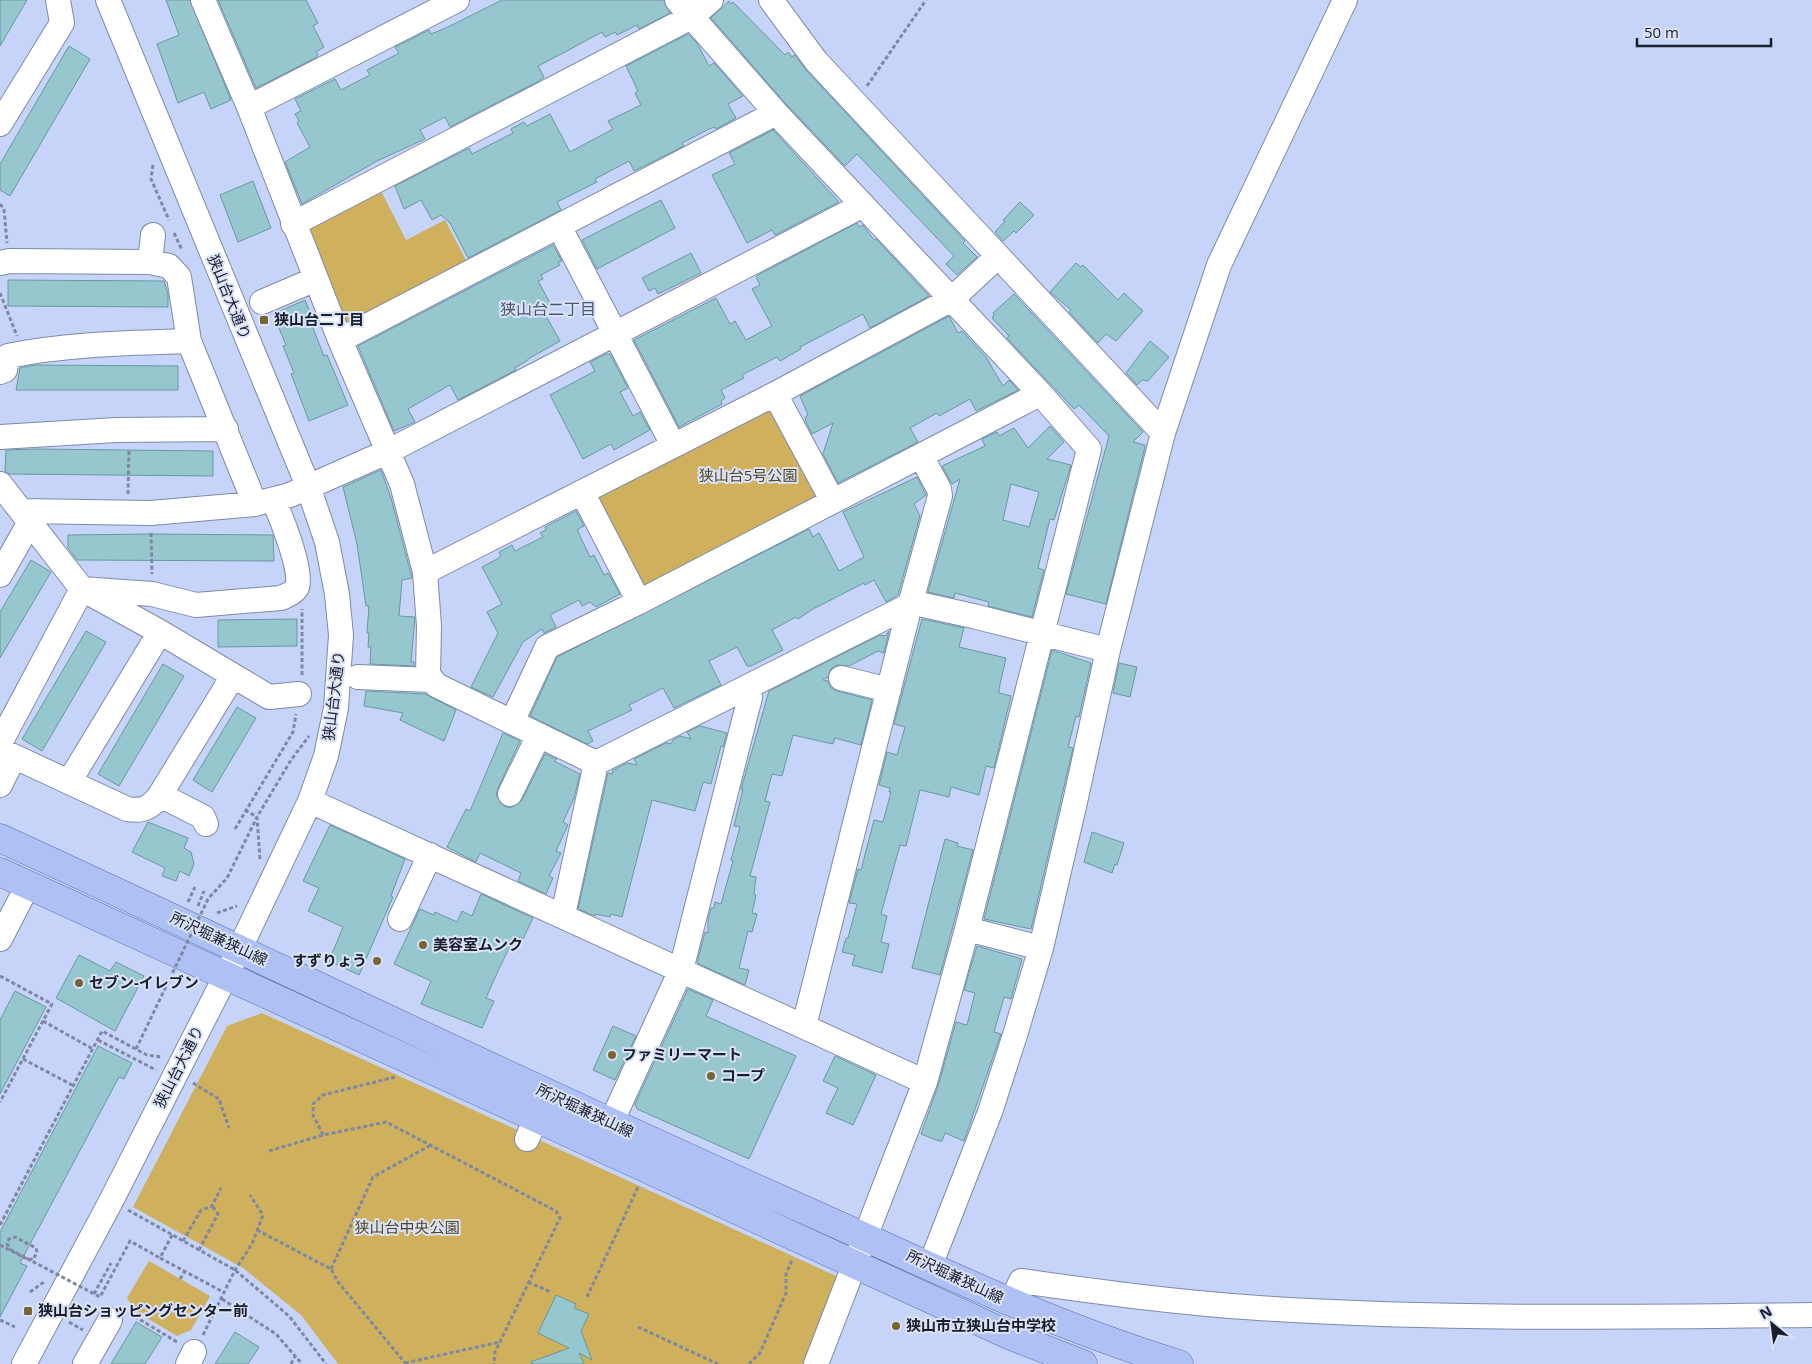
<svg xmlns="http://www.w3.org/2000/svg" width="1812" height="1364" font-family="'Open Sans','Noto Sans JP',sans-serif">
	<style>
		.green { fill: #cfb05c }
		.building { fill: #96c7cf; stroke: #6998a0; fill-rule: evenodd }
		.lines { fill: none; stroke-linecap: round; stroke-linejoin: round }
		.minor-casing { stroke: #7d8aab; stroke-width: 26 }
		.major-casing { stroke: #586caa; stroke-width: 29 }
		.path { stroke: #7f88a3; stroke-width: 3; stroke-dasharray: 4 2.5; stroke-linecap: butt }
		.minor { stroke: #fff; stroke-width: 24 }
		.major { stroke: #afc0f5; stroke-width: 28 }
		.path-bridge { stroke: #7f88a3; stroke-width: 3; stroke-dasharray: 4 2.5; stroke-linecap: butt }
		.poi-dot { fill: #786533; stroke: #dae2f8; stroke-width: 2 }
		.labels { text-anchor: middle; stroke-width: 4; stroke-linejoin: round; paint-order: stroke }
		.street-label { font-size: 15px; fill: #191e2b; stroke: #dae2f8 }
		.poi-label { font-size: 15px; font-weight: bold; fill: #191e2b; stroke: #dae2f8; text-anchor: start }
		.park-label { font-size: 15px; fill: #52441e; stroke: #dae2f8 }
		.neighbourhood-label { font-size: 16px; fill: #4b5675; stroke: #dae2f8 }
	</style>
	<rect width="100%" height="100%" fill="#c7d4f9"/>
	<!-- green -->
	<path class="green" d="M379 187 406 240 445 220 468 264 351 326 343 324 307 224Z
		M766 405 774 409 819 491 811 504 651 587 638 584 597 494Z
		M262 1013 836 1276 838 1284 808 1364H338L301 1315 243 1268 133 1207 227 1026Z
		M149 1261 210 1296 191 1330 177 1336 135 1311 127 1298Z"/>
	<!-- building -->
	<path class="building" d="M0 0H27L0 46Z
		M166 0H190L231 100 211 109 204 92 178 103 157 44 179 35Z
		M218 0H306L318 23 313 26 324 47 316 52 318 55 315 58 256 88Z
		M502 0H664L670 13 639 29 637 25 617 35 615 32 605 37 602 32 565 52 538 66 544 77 537 82 450 127 445 117 420 130 425 139 377 161 302 204 285 162 310 147 297 123 299 121 295 114 301 111 295 99 335 79 341 90 370 75 367 70 399 53 395 47 429 30 431 34 448 27Z
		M729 1 731 4 733 2 785 55 788 52 792 57 795 55 806 70 965 241 963 243 977 257 957 275 946 264 954 256 857 154 845 166 786 104 711 18Z
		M688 34 697 43 709 66 714 63 743 96 728 104 736 118 716 129 715 127 709 129 682 143 684 146 634 171 629 161 595 179 597 182 557 202 561 210 468 258 450 223 441 215 432 220 421 200 404 209 395 186 469 148 472 154 513 133 511 129 524 122 527 126 550 114 570 152 613 129 608 121 641 105 635 93 638 91 626 66Z
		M69 46 90 59 10 196 0 190V164Z
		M773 130 839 202 775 235 772 230 747 243 712 175 735 164 729 153Z
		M253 181 271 228 238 242 220 195Z
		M661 200 675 228 597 269 582 240Z
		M1020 202 1034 215 1016 233 1014 231 1003 241 995 232 1005 221 1003 220Z
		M857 223 859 227 863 225 874 240 876 239 929 296 870 328 863 314 800 347 801 349 780 361 777 357 742 375 744 378 721 390 725 398 721 401 722 404 679 427 634 340 716 298 730 324 735 321 746 340 772 326 752 289 760 285 756 277 758 275Z
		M553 245 562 261 558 262 560 265 541 275 543 279 538 281 550 303 542 309 560 341 528 359V360L515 368 516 370 458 400 450 385 408 409 415 422 394 431 358 346Z
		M691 253 701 273 658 294 655 288 649 291 642 278Z
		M1076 263 1081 267 1083 265 1118 300 1124 293 1143 311 1116 341 1106 334 1098 343 1069 312 1071 310 1050 292Z
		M8 280 164 281 168 294V307L8 306Z
		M1014 294 1143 432 1133 442 1145 445V447L1106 604 1066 594 1109 436 1079 405 1074 409 1007 338 1009 336 992 318 994 315 993 313Z
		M305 300 312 317 309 318 324 356 327 355 348 405 309 421 291 374 294 373 283 346 286 345 273 314Z
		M949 316 958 333 962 331 986 357 1003 386 1009 380 1018 390 976 411 970 399 939 416 937 413 910 428 918 442 838 483 823 454 833 423 812 434 806 422 805 417 808 415 800 396Z
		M1150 341 1169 357 1148 381 1142 380 1137 385 1126 373Z
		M606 354H610L628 388 620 392 633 416 640 412 650 430 614 450 611 444 583 459 550 395 595 371 590 362Z
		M35 365 178 366V390H16L20 368Z
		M1050 426 1064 442 1047 459 1071 465 1054 520 1050 519 1038 568 1044 570 1032 617 988 606 989 602 955 593 954 598 928 592 960 479 952 484 942 466 985 446 982 439 997 432 999 436 1014 428 1028 448ZM1011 484 1039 492 1029 527 1003 520Z
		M35 449 213 451V476L9 474 5 471 6 450Z
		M381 470 391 498 411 574 412 578 402 580 399 616 415 617 411 662H414V666L370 664 371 647H368L369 633H367L369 606H366L357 544 343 487Z
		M917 477 926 495 914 504 920 516 898 595 886 602 874 580 865 585 864 583 813 609 798 619 796 617 772 630 783 650 751 666H747L737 647 709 661 721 685 674 708 663 688 629 705 632 710 588 731 593 741 587 744 530 716 557 657 809 529 813 537 819 533 839 571 864 557 843 512Z
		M576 511 584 526 578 529V532L590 557 594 555 604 575 608 573 620 594 596 607 590 602 582 606 579 600 550 615 556 627 544 633 542 629 523 642 493 697 471 687 498 633 487 612 502 604 482 567 497 559 501 556 499 552 512 545 515 551 543 537 540 533 546 530 545 527Z
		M151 534 273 535 274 561 77 560 68 548V535Z
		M31 560 51 572 0 658V612Z
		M297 619V646L218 647V620Z
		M922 619 964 628 959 647 1006 658 999 689V693L1011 696 994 768 986 766 979 795 951 787 949 797 920 790 906 846 900 845 881 914 887 916 881 942 889 944 882 973 852 965 855 955 842 952 846 938H848L857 904 849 903 858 869 861 870 874 820 883 822 891 792H889L890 788 879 785 887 752 897 755 905 727 894 724Z
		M86 631 106 642 42 751 22 739Z
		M889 631 884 653 878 651 849 666 837 665 831 669 828 677 823 680 828 681 831 688 837 691 872 700 861 745 835 738 833 744 793 735 782 776 772 774 765 801 770 802 750 876 756 877 754 894 756 895 752 913 757 914 752 932 748 931 739 968 749 970 745 985 697 963 705 932 708 933V920L711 908H714L715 902 721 904 733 861 731 860 740 827 734 826 743 789H741L769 691 880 635 885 636Z
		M1052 650 1091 663 1079 717 1076 716 1068 747 1073 748 1031 929 984 919Z
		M1119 663 1137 667 1130 697 1113 693Z
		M163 664 184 676 119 786 98 774Z
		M366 691 425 694 456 710 444 741 400 720 403 713 364 706Z
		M237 707 256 718 212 792 193 780Z
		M700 726 727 733 723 747 721 746 711 784 703 782 695 811 652 800 622 917 611 914 610 917 595 914V916L578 909 608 773 612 774 613 770 627 763 637 765 634 759 666 743 671 744 673 740 680 736 691 739 687 732Z
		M503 733 520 741 498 788 496 795 504 806 511 808 522 800 545 754 557 759 554 761 580 774 574 798 563 822 568 825 556 851 561 853 549 876 553 878 546 894 518 881 521 873 480 853 476 862 447 847 466 809 470 811Z
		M148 822 188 838 184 848 191 852 194 864 189 876 180 871 176 881 162 876 165 868 132 852Z
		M330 825 405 859 391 896 393 897 359 975 329 961 343 927 308 911 319 888 303 881Z
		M1092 832 1124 843 1117 865 1115 864 1112 873 1084 862Z
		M945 839 958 843 957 846 973 850 940 975 912 968Z
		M481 894 533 918 523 939 515 936 498 971 486 998 494 1001 482 1028 421 1004 431 981 394 964 420 909 434 915 435 912 457 922 462 911 472 916Z
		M977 946 1022 959 1011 999 1004 997 994 1032 1001 1034 964 1141 945 1133 942 1141H939L921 1134 938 1086 956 1022 967 1025 975 993 964 990Z
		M79 955 110 971 116 962 144 976 115 1031 56 998Z
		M688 989 713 1000 706 1016 796 1056 749 1159 637 1109 635 1104Z
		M15 991 46 1007 0 1094V1020Z
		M613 1026 636 1036 615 1080 593 1070Z
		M98 1046 132 1063 124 1079 119 1077 20 1263 27 1266 0 1317V1232Z
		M835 1056 876 1075 853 1125 826 1113 838 1088 823 1081Z
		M556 1295 576 1304 574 1308 589 1314 581 1331 592 1360 579 1353 584 1364H532L531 1362 569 1348 538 1333Z
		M136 1322 162 1337 145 1364H111Z
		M235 1332 259 1347 248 1364H215Z"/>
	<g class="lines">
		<defs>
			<path id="minor" d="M203 0 249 107 340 340 402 484 425 572 429 626 428 674 436 685 596 763 910 605 919 604 973 616 1108 650
				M677 0 776 113 1038 391 1089 449 967 929 925 1082 816 1364
				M771 0 816 61 998 256
				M249 107 457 0
				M0 124 62 23 58 0
				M293 224 691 17 711 0
				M559 226 673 445
				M150 262 153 235
				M0 263 9 261 150 262 169 266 179 277 189 341 255 504 290 495 389 451 863 205
				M262 302 316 279
				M340 340 776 113
				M0 372 5 370 8 356C67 344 128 343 189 341
				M775 394 832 500
				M0 437 116 430 226 429
				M0 484 82 589 160 632 269 697 299 694
				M582 492 639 602
				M21 511 151 513 255 504
				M425 572 775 394 952 299 998 256 1163 433
				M0 575 30 522
				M358 677 431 680
				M841 678 889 690
				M512 722 547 647 639 602 1030 399 1038 391
				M0 743 82 589 152 594 196 605 281 598C287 595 294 593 297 587 303 571 281 517 274 501
				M0 750 127 809C142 812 152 807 160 795L233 676
				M69 782 160 632
				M0 785 14 757
				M510 794 539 735
				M160 795 203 817 206 824
				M310 801 925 1082
				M563 915 596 763
				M400 919 430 855
				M967 929 1041 948
				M0 939 28 885
				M804 1026 910 605 940 496 939 489 921 456
				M611 1123 681 970 750 697 749 687
				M527 1139 536 1119
				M930 1266 990 1112 1015 1035 1041 948 1075 802 1108 650 1163 433 1219 265 1345 0
				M1011 1303 1021 1281C1100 1292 1179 1303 1259 1308 1442 1320 1628 1317 1812 1315
				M24 1364 110 1203 240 948 310 801 326 756 336 708 341 635 337 594 327 542 308 486 108 0
				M85 1364 110 1320
				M188 1364 194 1352"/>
			<path id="major" d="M0 838C263 959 524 1085 789 1203 918 1260 1044 1323 1179 1364
				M0 872 1011 1336 1083 1364"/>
		</defs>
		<!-- minor casing -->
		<use href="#minor" class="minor-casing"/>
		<!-- major casing -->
		<use href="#major" class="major-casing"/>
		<!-- path -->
		<path class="path" d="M867 86 926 0
			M153 165 151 179 169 220
			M0 204 4 209 7 243
			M174 233 182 250
			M0 293 17 336
			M128 494 129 450
			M151 533 152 574
			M302 675V609
			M245 810 257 817
			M235 829 293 732 296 714
			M260 859 257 817 291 760 309 736
			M188 902 195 887
			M198 906 204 891
			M217 913 237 906
			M0 976 52 1004 0 1102
			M43 1021 93 1049
			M98 1040 156 1070
			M23 1059 74 1086
			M193 1083 219 1099 229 1128
			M323 1135 313 1115V1104L323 1095 395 1077
			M269 1151 323 1135 386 1122 556 1211 560 1218 495 1352 494 1364
			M128 1210 235 1270 289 1316 326 1364
			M0 1225 102 1031 147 1055 162 1057
			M257 1230 331 1269 338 1282 406 1364
			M172 1235 160 1258 225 1293
			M183 1241 201 1210 212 1206 221 1188
			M0 1245 29 1260 34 1258
			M199 1250 218 1214 212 1206
			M331 1269 373 1177 431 1145
			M180 1279 185 1271
			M528 1282 551 1292
			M30 1292 44 1282
			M94 1294 111 1263
			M587 1297 638 1187
			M222 1299 276 1334 302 1364
			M129 1313 177 1342
			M0 1320 15 1327
			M69 1322 83 1330
			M638 1327 718 1364
			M203 1335 235 1270 252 1244 263 1215 250 1195
			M405 1363 500 1342
			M291 1364 295 1356
			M749 1364 760 1353 786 1293V1274L792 1260"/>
		<!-- minor -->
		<use href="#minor" class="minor"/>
		<!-- major -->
		<use href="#major" class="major"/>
		<!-- path-bridge -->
		<path class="path-bridge" d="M136 1049 208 899 227 878 257 817
			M34 1258 37 1252 36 1248 15 1237 9 1239 7 1244 11 1250 100 1297 130 1241 160 1258"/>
	</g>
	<!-- markers -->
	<g class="poi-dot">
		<rect x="259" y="315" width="10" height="10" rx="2.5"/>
		<circle cx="423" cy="945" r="5"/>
		<circle cx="377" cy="961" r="5"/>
		<circle cx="79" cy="983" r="5"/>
		<circle cx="612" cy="1055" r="5"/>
		<circle cx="711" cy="1076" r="5"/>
		<rect x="23" y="1306" width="10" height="10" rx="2.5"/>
		<circle cx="896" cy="1326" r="5"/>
	</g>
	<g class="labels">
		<!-- street labels -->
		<g class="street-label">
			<text transform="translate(229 297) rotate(68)" y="5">狭山台大通り</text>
			<text transform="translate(334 696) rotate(-83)" y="5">狭山台大通り</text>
			<text transform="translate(219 939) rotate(25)" y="5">所沢堀兼狭山線</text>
			<text transform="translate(179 1067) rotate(-63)" y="5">狭山台大通り</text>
			<text transform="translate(585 1111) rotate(25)" y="5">所沢堀兼狭山線</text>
			<text transform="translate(955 1277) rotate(25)" y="5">所沢堀兼狭山線</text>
		</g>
		<!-- poi labels -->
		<g class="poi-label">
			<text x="274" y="325">狭山台二丁目</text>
			<text x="433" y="950">美容室ムンク</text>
			<text x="367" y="966" text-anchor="end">すずりょう</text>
			<text x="89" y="988">セブン-イレブン</text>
			<text x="622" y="1060">ファミリーマート</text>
			<text x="721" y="1081">コープ</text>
			<text x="38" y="1316">狭山台ショッピングセンター前</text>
			<text x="906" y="1331">狭山市立狭山台中学校</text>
		</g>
		<!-- park labels -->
		<g class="park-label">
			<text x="748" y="481">狭山台5号公園</text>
			<text x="407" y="1233">狭山台中央公園</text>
		</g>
		<!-- neighbourhood labels -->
		<g class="neighbourhood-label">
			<text x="548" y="315">狭山台二丁目</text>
		</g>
	</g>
	<!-- north arrow -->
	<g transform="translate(1772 1324) rotate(331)" stroke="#dae2f8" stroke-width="4" paint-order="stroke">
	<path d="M0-4L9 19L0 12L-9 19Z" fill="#191e2b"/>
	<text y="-8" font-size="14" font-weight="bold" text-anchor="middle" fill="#191e2b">N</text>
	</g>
	<!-- scale -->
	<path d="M1637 38v8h134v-8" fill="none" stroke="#191e2b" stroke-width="2.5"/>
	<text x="1644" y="38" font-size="15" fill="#191e2b" stroke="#dae2f8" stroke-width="4" paint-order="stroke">50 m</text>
</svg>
